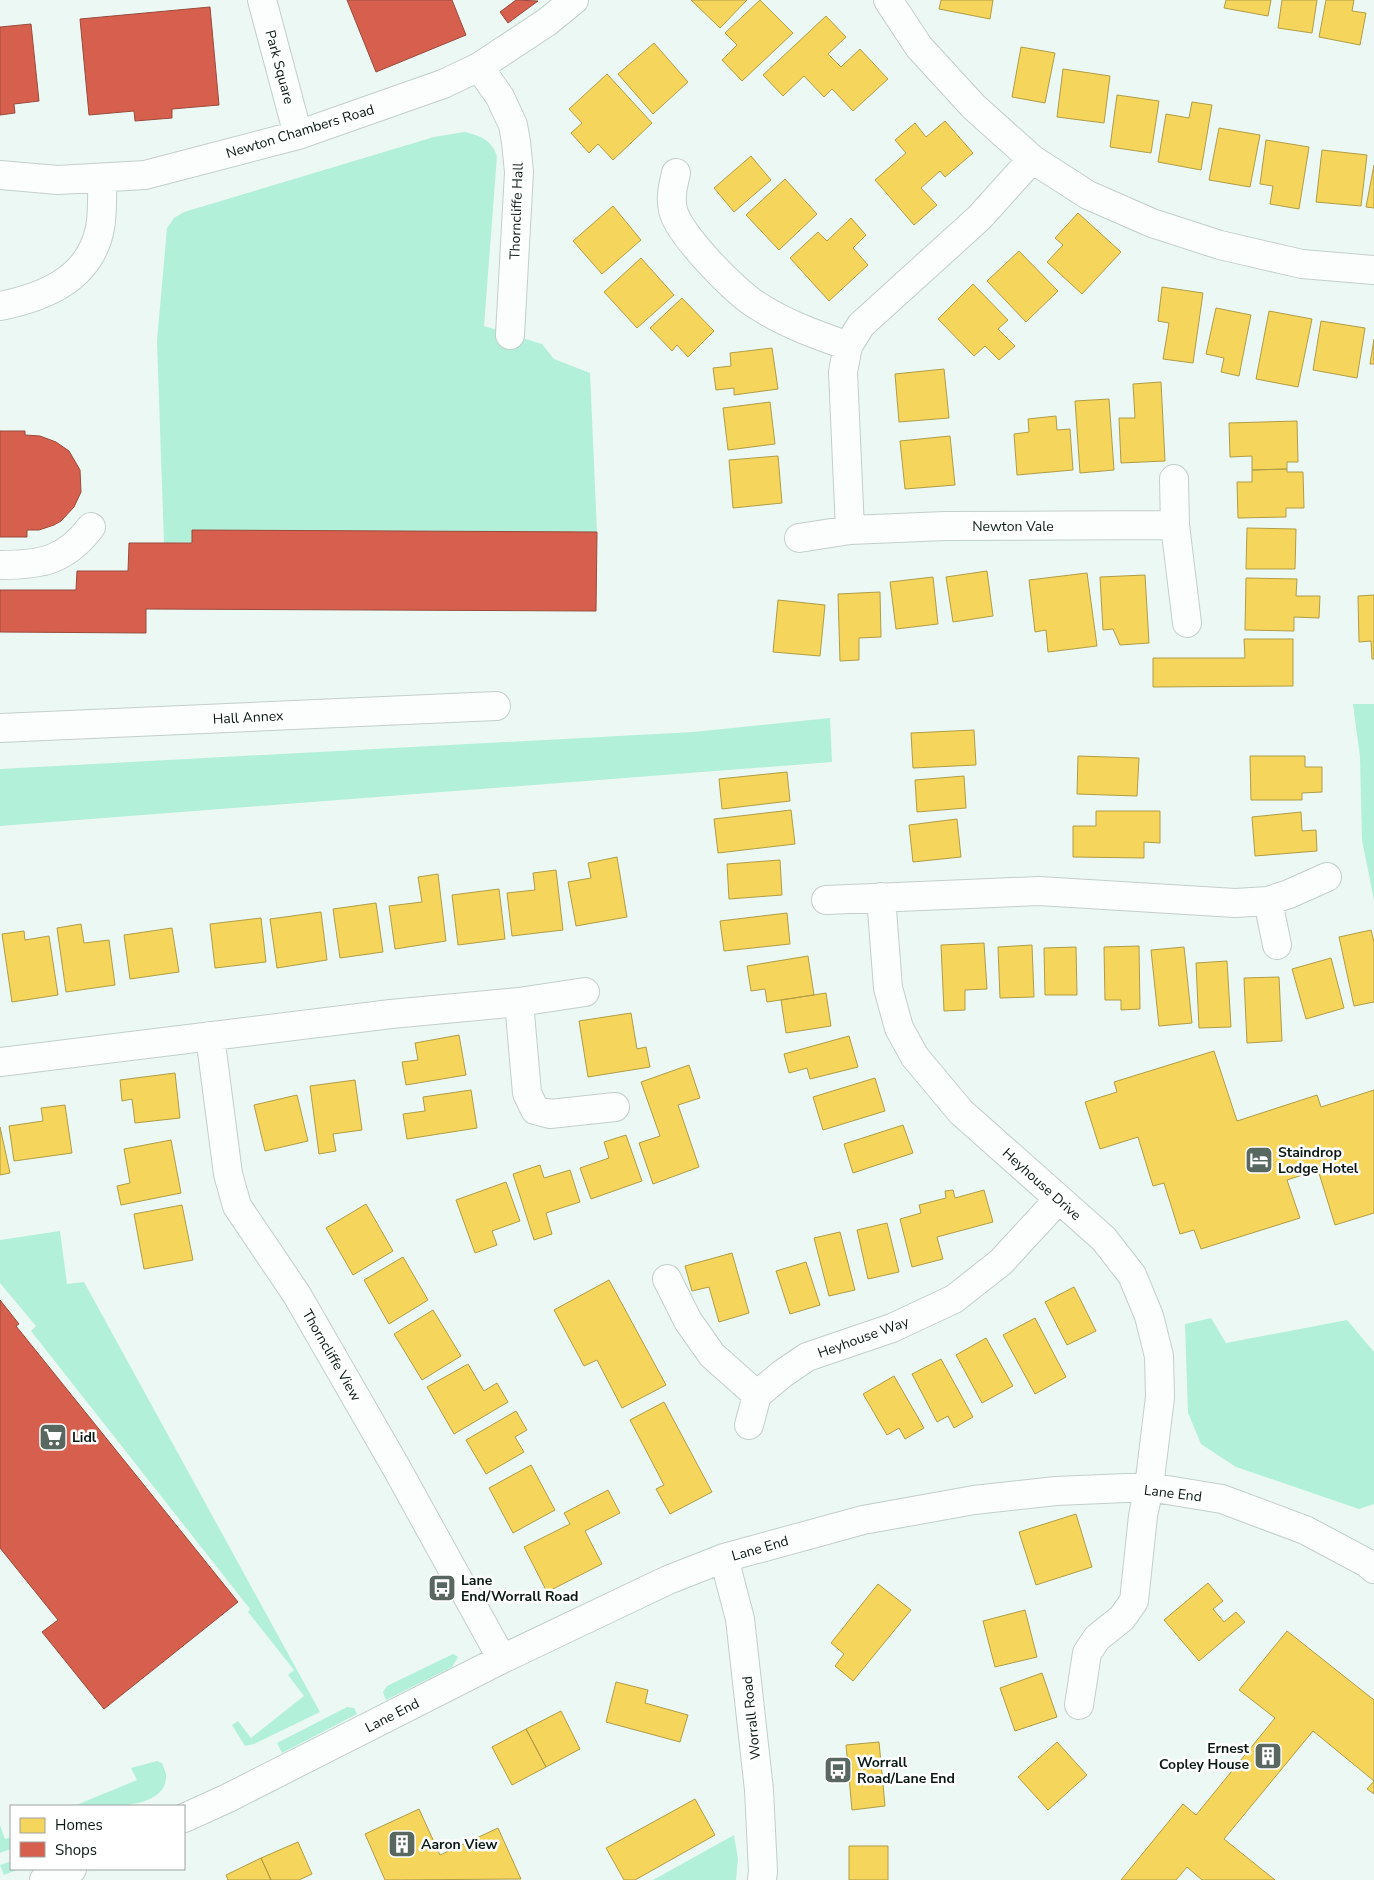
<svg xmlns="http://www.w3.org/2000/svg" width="1374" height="1880" font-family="'Nunito Sans',sans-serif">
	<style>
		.green { fill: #b2f0d9 }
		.homes { fill: #f6d55c; stroke: #af9d46 }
		.shops { fill: #d6604d; stroke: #994b3c }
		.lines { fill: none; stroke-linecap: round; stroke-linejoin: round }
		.minor-casing { stroke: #c2cfca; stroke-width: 30 }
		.minor { stroke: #fcfefd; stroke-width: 28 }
		.labels { text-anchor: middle; stroke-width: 5; stroke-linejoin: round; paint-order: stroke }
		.street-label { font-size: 14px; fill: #0a1913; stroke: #fff }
		.poi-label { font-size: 14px; font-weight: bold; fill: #0a1913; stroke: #fff; text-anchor: start }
	</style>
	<rect width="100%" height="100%" fill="#ecf8f3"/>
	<!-- green -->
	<path class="green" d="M464 132C479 135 492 140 497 156L484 326 542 344 554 359 590 373 597 532 164 543 157 341 167 228 174 218 184 212 434 137Z
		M1353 704H1374V900L1362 840 1360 757Z
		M830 718 832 762 0 826V769L693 732Z
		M60 1231 67 1284 84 1282 320 1712 254 1744 245 1746 232 1725 238 1721 251 1738 304 1696 288 1675 294 1670 248 1612 250 1609 31 1331 36 1326 0 1283V1240Z
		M1211 1318 1226 1343 1347 1320 1374 1352V1504L1359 1509 1236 1467 1201 1444 1188 1413 1185 1324Z
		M453 1654 458 1657 452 1667 386 1700 383 1692 387 1686Z
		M347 1707 354 1708 357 1714 282 1753 277 1743Z
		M157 1761 162 1763C163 1767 167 1773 166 1778 164 1812 97 1806 74 1806L137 1780 131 1768Z
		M0 1825 5 1839 11 1837V1849L0 1853Z
		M734 1835 738 1859 736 1880H653Z
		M11 1861V1869H19L4 1875 0 1865Z"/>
	<!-- homes -->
	<path class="homes" d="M691 0H747L720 28Z
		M760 0 793 33 742 81 722 60 737 45 725 33Z
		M941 0H993L990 19 939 9Z
		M1226 0H1271L1268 16 1224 8Z
		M1282 0H1317L1312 33 1278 28Z
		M1326 0H1354L1352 11 1366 13 1360 45 1319 37Z
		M826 16 846 37 828 54 841 67 860 49 888 79 853 111 832 89 824 97 804 76 783 96 763 75Z
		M654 43 688 82 653 114 618 74Z
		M1021 47 1055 53 1045 103 1012 97Z
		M1063 69 1110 76 1104 123 1057 117Z
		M607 74 652 123 613 160 598 144 589 153 571 133 582 123 569 109Z
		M1117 95 1159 101 1151 153 1110 147Z
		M1192 102 1212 105 1201 170 1158 162 1166 114 1189 118Z
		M945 121 973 153 945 177 940 171 921 188 937 205 914 225 875 180 906 153 895 140 915 123 926 137Z
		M1219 128 1260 135 1250 187 1209 180Z
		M1266 140 1309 147 1299 209 1270 204 1273 186 1260 184Z
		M1322 150 1367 155 1361 206 1316 202Z
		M751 156 771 180 734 212 714 188Z
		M1374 165V208L1366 207Z
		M785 179 817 214 779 250 746 215Z
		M613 206 641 240 602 274 573 241Z
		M1078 213 1121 252 1082 294 1047 262 1063 245 1055 238Z
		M851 218 866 235 853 248 868 265 829 301 790 258 818 232 827 241Z
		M1019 251 1058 291 1026 322 987 281Z
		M641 258 674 295 637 328 604 292Z
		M973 284 1008 320 998 329 1015 346 999 360 985 346 974 356 938 319Z
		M1162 287 1203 293 1193 363 1163 359 1169 323 1158 321Z
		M682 298 714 331 688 357 677 345 672 351 650 328Z
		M1216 308 1251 315 1239 376 1221 372 1224 358 1206 354Z
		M1269 311 1312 319 1298 387 1256 379Z
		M1321 321 1365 328 1357 378 1313 370Z
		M1374 339V364H1370Z
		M772 348 778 389 734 395V388L716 390 713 368 731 366 730 353Z
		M944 369 949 418 899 422 895 374Z
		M1161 382 1165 461 1121 463 1119 418H1135L1133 384Z
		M1109 399 1114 470 1080 473 1075 401Z
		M770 402 775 444 728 450 723 408Z
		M1056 416 1057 430 1070 429 1073 470 1017 475 1014 434 1029 432 1028 419Z
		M1297 421 1298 462H1287V469L1252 470V456L1230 457 1229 423Z
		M950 436 955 485 905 489 900 441Z
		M778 456 782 503 733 508 729 460Z
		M1287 469V472H1303L1304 508H1286V517L1238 518 1237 482H1252V470Z
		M1247 528 1296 529 1295 569H1246Z
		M987 571 993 616 953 622 946 577Z
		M1087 573 1097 646 1048 652 1046 630 1035 632 1029 580Z
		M1145 575 1149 643 1120 645 1113 629 1103 630 1100 577Z
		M933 577 938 624 896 629 890 582Z
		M1246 578 1297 579 1296 596H1320L1319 618 1294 617V631L1245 630Z
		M880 592 881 637 859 638V660L840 661 838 594Z
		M1374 595V659H1372L1371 641 1359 642 1358 596Z
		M778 600 825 605 820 656 773 652Z
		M1244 639H1293V686L1153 687V658H1245Z
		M974 730 976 765 913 768 911 733Z
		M1078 756 1139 758 1137 796 1077 794Z
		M1250 756H1305V767H1322V792L1302 793V800H1251Z
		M787 772 790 801 722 809 719 779Z
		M964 776 966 808 917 812 915 780Z
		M791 810 795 844 718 853 714 819Z
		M1096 811H1160V843L1144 842V858L1073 857V826H1096Z
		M1301 812 1302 831 1316 830 1317 851 1255 856 1252 817Z
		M957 819 961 857 913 862 909 825Z
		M617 857 627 917 576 926 568 882 591 878 588 863Z
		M780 860 782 895 729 899 727 864Z
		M556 870 563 930 512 936 507 893 535 890 533 873Z
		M438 874 446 941 395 949 389 906 422 902 418 877Z
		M499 889 505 939 458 945 452 895Z
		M376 903 383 952 340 958 333 909Z
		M321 912 327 960 277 968 270 919Z
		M787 913 790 944 724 951 720 921Z
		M261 918 266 962 215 968 210 924Z
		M81 924 84 943 109 940 115 985 66 992 57 928Z
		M172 928 179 972 130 979 124 935Z
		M1371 930 1374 942V1002L1354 1006 1339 937Z
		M24 931 25 940 49 936 58 995 12 1002 2 934Z
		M984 943 987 989 965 990V1010L944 1011 941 945Z
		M1032 945 1034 997 1000 998 998 947Z
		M1139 946 1140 1009 1121 1010V1000H1105L1104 947Z
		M1076 947 1077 995H1045L1044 948Z
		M1184 947 1192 1023 1159 1026 1151 950Z
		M808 956 814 995 767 1002 765 989 751 991 747 966Z
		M1331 958 1344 1008 1306 1019 1292 969Z
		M1227 961 1231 1027 1199 1028 1196 963Z
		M1279 977 1282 1041 1247 1043 1244 978Z
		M826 993 831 1026 786 1033 781 1000Z
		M631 1013 637 1049 646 1047 650 1067 588 1077 579 1021Z
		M459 1035 466 1075 406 1085 402 1062 418 1060 415 1043Z
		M849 1036 858 1067 810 1079 807 1068 789 1073 784 1054Z
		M1214 1051 1237 1121 1317 1095 1321 1107 1374 1090V1213L1335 1225 1318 1170 1287 1180 1300 1218 1201 1249 1194 1230 1180 1234 1164 1183 1153 1186 1138 1137 1100 1149 1085 1102 1117 1092 1114 1082Z
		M689 1065 700 1098 678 1105 699 1167 653 1184 639 1143 660 1136 641 1082Z
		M175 1073 180 1118 135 1123 132 1099 122 1101 120 1080Z
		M875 1078 885 1111 823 1130 813 1097Z
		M355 1080 362 1130 333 1134 336 1151 319 1154 310 1086Z
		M471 1090 477 1128 407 1139 403 1114 425 1111 423 1097Z
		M297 1095 308 1141 265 1151 254 1105Z
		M65 1105 72 1153 14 1161 9 1126 43 1121 41 1108Z
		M903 1125 913 1153 853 1173 844 1144Z
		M0 1127 10 1173 0 1175Z
		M626 1135 642 1181 591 1199 580 1168 609 1158 604 1142Z
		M171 1140 181 1193 121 1205 117 1186 130 1183 124 1149Z
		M540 1165 544 1178 570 1170 580 1202 546 1213 552 1234 534 1240 513 1174Z
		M506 1182 520 1221 492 1231 497 1245 475 1253 456 1200Z
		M953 1190 955 1198 984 1190 993 1222 937 1237 943 1259 912 1267 900 1219 921 1213 919 1205 946 1198 945 1191Z
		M366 1204 393 1251 353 1275 326 1228Z
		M182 1205 193 1260 144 1269 134 1214Z
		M887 1223 899 1272 868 1279 857 1230Z
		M840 1232 855 1290 829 1296 814 1238Z
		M732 1253 749 1313 719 1322 709 1287 692 1291 685 1266Z
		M403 1257 428 1300 389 1324 364 1280Z
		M806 1262 820 1305 790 1314 776 1271Z
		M609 1280 666 1385 622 1408 597 1360 584 1366 554 1310Z
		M1074 1287 1096 1331 1067 1345 1045 1302Z
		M433 1310 461 1356 422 1380 394 1334Z
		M1035 1318 1066 1377 1035 1394 1003 1335Z
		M986 1338 1013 1386 982 1403 956 1355Z
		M941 1359 973 1417 954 1428 948 1416 937 1422 912 1374Z
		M468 1364 484 1391 497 1383 508 1402 454 1434 427 1387Z
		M894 1376 924 1428 905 1439 899 1428 887 1435 863 1394Z
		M664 1402 712 1492 670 1514 656 1489 664 1485 630 1420Z
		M516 1411 527 1430 515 1437 524 1452 486 1474 466 1440Z
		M531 1465 555 1510 513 1533 489 1488Z
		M608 1490 620 1513 585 1531 602 1564 547 1592 524 1547 570 1524 564 1513Z
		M1076 1514 1092 1567 1036 1585 1019 1532Z
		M1208 1583 1223 1601 1213 1609 1224 1622 1236 1612 1245 1622 1199 1661 1164 1620Z
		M878 1584 911 1610 853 1681 835 1666 844 1654 831 1643Z
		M1025 1610 1037 1657 995 1667 983 1621Z
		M1287 1631 1374 1700V1781L1313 1731 1224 1839 1275 1880H1202L1187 1867 1176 1880H1121L1183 1804 1196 1815 1275 1718 1239 1690Z
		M1042 1673 1057 1717 1015 1731 1000 1688Z
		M616 1682 648 1690 645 1703 688 1715 680 1742 606 1722Z
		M561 1711 580 1749 546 1767 526 1729Z
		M526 1729 546 1767 512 1785 492 1747Z
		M879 1742 885 1806 852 1810 846 1745Z
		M1057 1742 1087 1775 1048 1810 1018 1777Z
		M1374 1781V1794L1367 1789Z
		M695 1799 715 1835 635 1880H624L606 1848Z
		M419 1809 440 1855 498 1828 521 1879 385 1880 365 1834Z
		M298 1842 312 1874 299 1880H271L261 1858Z
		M849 1846H888V1880H849Z
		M261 1858 271 1880H228L226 1875Z"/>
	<!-- shops -->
	<path class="shops" d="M347 0H452L466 35 376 72Z
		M516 0 538 1 508 23 500 12Z
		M210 7 219 105 172 109V118L135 121 134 111 89 115 80 19Z
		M31 24 39 101 14 104 15 113 0 115V27Z
		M0 431H25V435L40 436 56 442 69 451 80 470 81 492 74 507 61 521 54 525 39 530H27V537H0Z
		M192 530 597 532 596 611 146 609V633L0 632V590H76L77 571H128L129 543H192Z
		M0 1300 19 1324 16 1326 238 1602 104 1709 42 1632 58 1620 0 1548Z"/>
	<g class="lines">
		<defs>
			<path id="minor" d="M262 0 298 135
				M888 0 919 47 974 107 1032 159 1088 195 1152 223 1220 245 1302 264 1374 270
				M479 67 500 97 513 125 516 142 519 172 510 335
				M676 173C673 186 670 197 673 210 678 234 736 293 758 306 786 324 817 335 848 346
				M0 175 58 180 145 175 298 135 443 84 479 67 547 22 574 0
				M0 306C45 297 90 279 100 228 103 212 102 195 102 178
				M1174 479 1175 525 1187 623
				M850 530 843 372 848 346 861 325 980 217 1032 159
				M799 538 850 530 945 526 1175 525
				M0 565C41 565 65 561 91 527
				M0 728 496 706
				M881 897 888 988 899 1028 915 1057 961 1112 1104 1239 1132 1275 1149 1316 1159 1356 1160 1397 1149 1487 1143 1516 1134 1601 1122 1618 1097 1638 1087 1653 1079 1705
				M826 900 1039 891 1235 903 1268 901 1289 894 1327 877
				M1268 901 1277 945
				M519 1002 527 1093 535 1110 550 1114 615 1107
				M210 1036 228 1174 237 1206 297 1295 396 1467 502 1659
				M0 1062 391 1014 519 1002 585 992
				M667 1279 688 1321 712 1355 757 1395 749 1425
				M757 1395 782 1374 807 1357 892 1328 954 1299 1001 1262 1058 1200
				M724 1558 740 1619 759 1790 763 1871 762 1880
				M184 1818 228 1798 502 1659 668 1580 724 1558 863 1520 974 1500 1056 1491 1149 1487 1222 1499 1305 1530 1367 1563 1374 1569
				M44 1880 72 1869"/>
		</defs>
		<!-- minor casing -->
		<use href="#minor" class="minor-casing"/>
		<!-- minor -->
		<use href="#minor" class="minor"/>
	</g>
	<!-- icons -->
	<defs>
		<symbol id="hotel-square" viewBox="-11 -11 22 22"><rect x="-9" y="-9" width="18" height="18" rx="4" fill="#596761" stroke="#fff"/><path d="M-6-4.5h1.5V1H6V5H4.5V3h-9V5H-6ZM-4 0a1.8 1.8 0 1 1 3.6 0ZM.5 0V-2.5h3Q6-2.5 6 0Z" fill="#fff"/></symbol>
		<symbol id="supermarket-square" viewBox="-11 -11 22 22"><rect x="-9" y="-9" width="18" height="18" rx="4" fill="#596761" stroke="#fff"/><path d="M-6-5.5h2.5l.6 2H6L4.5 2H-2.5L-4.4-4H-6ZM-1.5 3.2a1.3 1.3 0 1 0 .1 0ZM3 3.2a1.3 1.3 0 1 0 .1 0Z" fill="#fff"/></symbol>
		<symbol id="bus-square" viewBox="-11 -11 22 22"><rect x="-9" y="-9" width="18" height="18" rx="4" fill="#596761" stroke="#fff"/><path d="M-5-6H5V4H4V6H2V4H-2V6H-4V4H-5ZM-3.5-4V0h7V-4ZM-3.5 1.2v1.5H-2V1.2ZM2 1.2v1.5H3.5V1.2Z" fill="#fff"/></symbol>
		<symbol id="building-square" viewBox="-11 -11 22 22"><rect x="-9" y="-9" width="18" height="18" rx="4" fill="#596761" stroke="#fff"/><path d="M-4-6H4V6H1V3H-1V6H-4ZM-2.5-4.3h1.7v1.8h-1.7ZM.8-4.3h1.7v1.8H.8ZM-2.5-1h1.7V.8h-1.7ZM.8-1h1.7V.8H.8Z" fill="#fff"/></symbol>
	</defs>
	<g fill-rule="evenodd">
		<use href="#hotel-square" x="1243" y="1144" width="32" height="32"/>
		<use href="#supermarket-square" x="37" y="1421" width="32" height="32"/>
		<use href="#bus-square" x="426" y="1572" width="32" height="32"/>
		<use href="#building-square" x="1252" y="1740" width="32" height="32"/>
		<use href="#bus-square" x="822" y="1754" width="32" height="32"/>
		<use href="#building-square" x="386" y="1828" width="32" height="32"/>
	</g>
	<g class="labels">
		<!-- street labels -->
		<g class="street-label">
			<text transform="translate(280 67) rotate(75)" y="5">Park Square</text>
			<text transform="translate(300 131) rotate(-17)" y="5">Newton Chambers Road</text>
			<text transform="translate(516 211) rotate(-88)" y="5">Thorncliffe Hall</text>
			<text x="1013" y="531">Newton Vale</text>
			<text transform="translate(248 717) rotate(-3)" y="5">Hall Annex</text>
			<text transform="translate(1042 1184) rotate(42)" y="5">Heyhouse Drive</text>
			<text transform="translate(863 1337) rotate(-20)" y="5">Heyhouse Way</text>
			<text transform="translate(332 1355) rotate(60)" y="5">Thorncliffe View</text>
			<text transform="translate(1173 1493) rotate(7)" y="5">Lane End</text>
			<text transform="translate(760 1548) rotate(-16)" y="5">Lane End</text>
			<text transform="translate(392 1715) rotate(-27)" y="5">Lane End</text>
			<text transform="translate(751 1718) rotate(-96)" y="5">Worrall Road</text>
		</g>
		<!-- poi labels -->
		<g class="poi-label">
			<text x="1278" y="1157">Staindrop<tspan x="1278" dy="16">Lodge Hotel</tspan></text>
			<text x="72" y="1442">Lidl</text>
			<text x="461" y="1585">Lane<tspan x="461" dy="16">End/Worrall Road</tspan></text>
			<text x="1249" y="1753" text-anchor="end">Ernest<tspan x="1249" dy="16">Copley House</tspan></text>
			<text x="857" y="1767">Worrall<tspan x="857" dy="16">Road/Lane End</tspan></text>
			<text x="421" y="1849">Aaron View</text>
		</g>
	</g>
	<!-- legend -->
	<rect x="10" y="1805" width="175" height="65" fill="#ffffff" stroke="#9da3a1"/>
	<rect x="20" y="1818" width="25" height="15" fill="#f6d55c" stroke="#9da3a1"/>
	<text x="55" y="1830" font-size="15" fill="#0a1913">Homes</text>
	<rect x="20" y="1842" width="25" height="15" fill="#d6604d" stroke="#9da3a1"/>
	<text x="55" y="1855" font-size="15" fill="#0a1913">Shops</text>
</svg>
